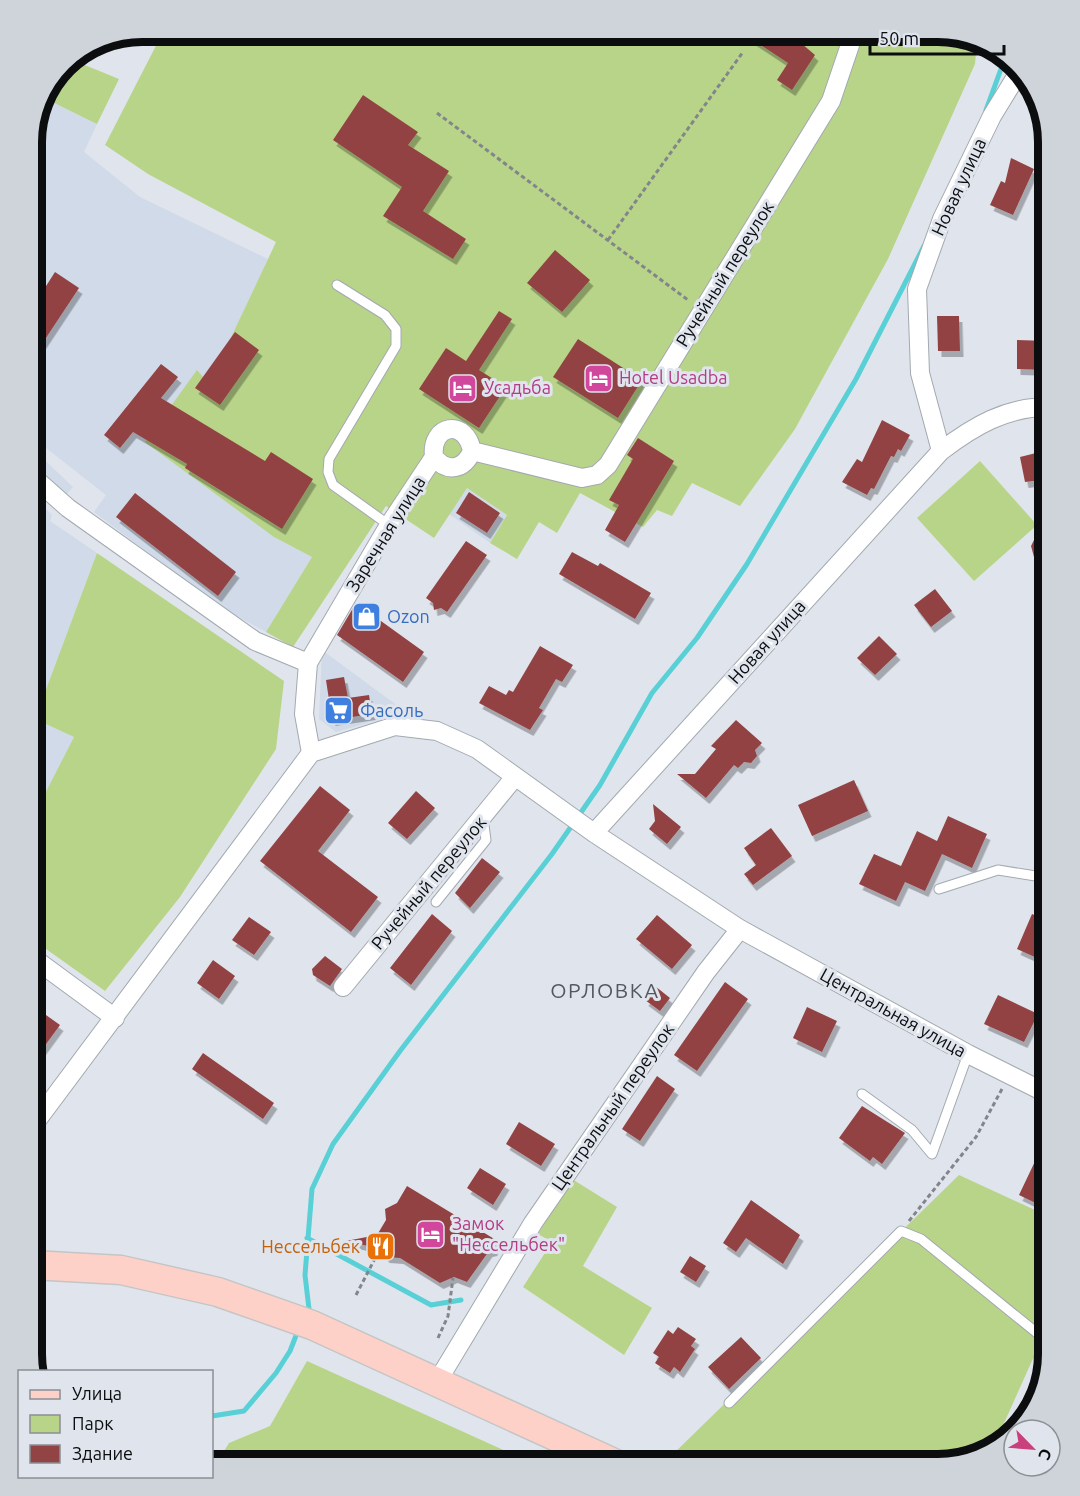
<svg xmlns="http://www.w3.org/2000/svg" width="1080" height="1496" font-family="Ubuntu,sans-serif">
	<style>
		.built { fill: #d0dae8 }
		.green { fill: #b8d488 }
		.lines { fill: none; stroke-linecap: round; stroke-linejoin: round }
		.stream { stroke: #58d0d5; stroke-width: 5 }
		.building { fill: #924343; filter: url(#shadow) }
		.lane-casing { stroke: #a3a9b0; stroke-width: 11 }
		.street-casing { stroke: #a3a9b0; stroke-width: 20 }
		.primary-casing { stroke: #c4c5c5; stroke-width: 31 }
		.path { stroke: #82868b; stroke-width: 3; stroke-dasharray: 4.5 3; stroke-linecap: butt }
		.lane { stroke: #fff; stroke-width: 9 }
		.street { stroke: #fff; stroke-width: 18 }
		.primary { stroke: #fed1c8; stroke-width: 28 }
		.labels { text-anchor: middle; stroke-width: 6; stroke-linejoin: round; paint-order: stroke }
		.street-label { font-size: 18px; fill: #0b0d0f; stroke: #e0e5ed }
		.hotel-label { font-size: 18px; fill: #b23c85; stroke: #e0e5ed; text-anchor: start }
		.shop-label { font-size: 18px; fill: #366cbe; stroke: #e0e5ed; text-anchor: start }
		.food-label { font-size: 18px; fill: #c56008; stroke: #e0e5ed; text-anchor: end }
		.quarter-label { font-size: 21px; letter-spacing: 1.5px; fill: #53585e; stroke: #e0e5ed }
		.rim { fill: none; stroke: #0b0d0f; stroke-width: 8 }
	</style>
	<defs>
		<filter id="shadow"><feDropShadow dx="3.5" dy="6" stdDeviation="0" flood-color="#0004"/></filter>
	</defs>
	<rect width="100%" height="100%" fill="#e0e5ed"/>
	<!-- built -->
	<path class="built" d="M42 97 97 124 84 152 140 197 268 259 209 385 197 370 274 537 312 557 266 632 222 608 94 512 106 495 32 437V134Z
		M32 448 73 487 65 496 32 467Z
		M467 488 507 515 490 543 449 514Z
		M32 495 52 515 50 521 97 553 35 719 74 737 32 819Z
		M322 650 406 712 336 732 319 719Z"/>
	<!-- green -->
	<path class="green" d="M163 32H910L913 36H942L945 32 977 41 975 64 888 259 795 429 740 506 692 483 672 516 657 510 643 527 580 493 557 533 539 522 517 559 490 543 507 515 467 488 434 538 386 506 293 647 266 632 312 557 274 537 145 442 197 370 209 384 276 242 148 174 105 145Z
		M70 59 119 79 97 124 42 97Z
		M980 461 1037 525 974 581 917 518Z
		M97 553 284 681 276 749 180 897 105 991 32 939V819L74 737 35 719Z
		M959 1175 1048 1216V1325L992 1450 939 1464H676L667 1460Z
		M572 1179 617 1207 583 1266 652 1308 624 1355 523 1287 552 1242 538 1234Z
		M307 1361 534 1464H216L229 1443 270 1426Z"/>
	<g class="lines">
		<!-- stream -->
		<path class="stream" d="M986 110 1005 58
			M307 1238 431 1305 461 1300
			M306 1315 309 1309 305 1275 312 1189 333 1144 400 1051 552 854 600 785 652 693 697 638 747 564 856 379 924 246
			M212 1416 244 1411 276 1373 290 1351 299 1328"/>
	</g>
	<!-- building -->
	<path class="building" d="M741 32H799L795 38 815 55 792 90 777 80 788 63Z
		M363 95 418 132 408 145 449 171 423 211 466 239 453 259 383 216 402 187 333 140Z
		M1011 158 1034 169 1013 215 990 205 1001 181 1005 183Z
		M555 250 590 280 562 312 527 283Z
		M55 272 79 288 32 359V308Z
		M499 311 512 319 479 370 506 387 479 428 419 389 446 348 466 361Z
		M937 316H959L960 351H938Z
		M235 332 259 350 220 405 195 388Z
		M578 339 642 380 618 418 553 377Z
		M1017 340 1048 341V370L1017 369Z
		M161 364 178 377 161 398 265 461 271 452 313 479 282 529 185 468 187 464 133 432 120 448 104 435Z
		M882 420 910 435 901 451 898 449 894 457 891 456 874 489 871 488 867 495 842 482 857 459 862 462Z
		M638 438 674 461 625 542 605 530 619 505 609 500 633 459 627 455Z
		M1036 453 1041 480 1025 482 1020 457Z
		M469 492 500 513 487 533 456 513Z
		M135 493 236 572 218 596 116 517Z
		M1048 529V568L1034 557 1031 546 1036 536Z
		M466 541 487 555 447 612 441 608 434 610 433 603 426 598Z
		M572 552 598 566 600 563 651 593 635 619 559 574Z
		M935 589 952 611 931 627 914 605Z
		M356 603 424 652 403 682 337 635Z
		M879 636 897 654 875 675 857 658Z
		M540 646 573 665 562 682 556 679 539 708 543 710 530 730 479 703 489 686 506 695 509 690 513 692Z
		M344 677 348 698 369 695 372 714 332 720 326 680Z
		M736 720 762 743 755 750 757 756 751 763 744 762 738 768 734 765 706 798 677 774H695L716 749 711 746Z
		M854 780 868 811 812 836 798 805Z
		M320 786 350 810 318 851 378 897 351 932 260 861Z
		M416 791 435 808 407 839 388 823Z
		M653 804 681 827 667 844 649 829 655 821Z
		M948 816 987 834 972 868 942 854 925 891 905 882 896 901 859 884 874 854 901 866 917 831 937 841Z
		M771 828 792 856 753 885 744 874 756 865 744 848Z
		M482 858 500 872 470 908 455 893Z
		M432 914 452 931 411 985 390 968Z
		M1032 914 1048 921V963L1017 949Z
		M657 915 692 945 672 969 636 939Z
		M249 917 271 932 254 955 232 940Z
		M325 956 342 969 330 986 313 975 312 969Z
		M213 960 235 976 219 999 197 983Z
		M725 982 748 999 697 1071 674 1055Z
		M655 986 670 998 660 1011 645 1000Z
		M998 995 1038 1014 1024 1042 984 1024Z
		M32 1005 60 1025 41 1051 32 1045Z
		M807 1007 837 1021 822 1052 793 1038Z
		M203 1053 274 1103 263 1119 192 1069Z
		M657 1076 675 1089 640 1141 622 1129Z
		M862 1106 905 1133 882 1164 873 1157 870 1161 839 1138Z
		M519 1122 555 1144 541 1166 506 1144Z
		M1048 1134V1209L1019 1195Z
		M480 1168 506 1184 493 1205 467 1188Z
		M407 1186 496 1240 494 1250 489 1251 467 1282 454 1277 440 1283 400 1258 386 1257 381 1249 346 1241 377 1235 386 1220 385 1209 397 1203Z
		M751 1200 800 1235 783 1264 746 1238 736 1252 723 1243Z
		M690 1256 706 1266 696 1282 680 1272Z
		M678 1327 696 1339 691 1346 695 1349 680 1372 674 1367 670 1373 655 1363 659 1357 653 1353 668 1330 673 1334Z
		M741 1337 761 1358 729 1389 708 1367Z"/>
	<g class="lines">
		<defs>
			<path id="lane" d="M337 285 385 315 396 329V346L329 459 328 472 333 485 389 525
				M939 889 998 870 1042 877 1048 882
				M436 902 486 840 483 818
				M862 1094 912 1130 932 1154 968 1054
				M729 1403 901 1231 921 1239 1048 1342"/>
			<path id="street" d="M472 451 582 478 597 475 608 465 831 101 850 45 851 32
				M941 451 920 373 917 289 942 219 992 116 1019 72
				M434 457C447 473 464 470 472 451
				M32 476 68 508 255 641 308 663
				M311 753 395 726 437 731 477 749 594 833 740 929 968 1054 1048 1094
				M311 753 304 714 308 663 389 525 434 457C430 424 466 418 472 451
				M594 833 941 451C974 426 1006 407 1048 407
				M32 957 115 1018
				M343 987 514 778
				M32 1127 311 753
				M437 1382 533 1223 706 972 740 929
				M1027 1416 1039 1390"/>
			<path id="primary" d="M32 1265 121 1270 218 1292 312 1325 616 1464"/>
		</defs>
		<!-- lane casing -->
		<use href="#lane" class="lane-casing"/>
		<!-- street casing -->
		<use href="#street" class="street-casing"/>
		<!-- primary casing -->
		<use href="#primary" class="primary-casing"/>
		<!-- path -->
		<path class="path" d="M437 113 688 300
			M608 240 743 52
			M909 1221 976 1137 1002 1089
			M356 1295 381 1247
			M438 1338 448 1316 453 1278"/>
		<!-- lane -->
		<use href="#lane" class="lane"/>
		<!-- street -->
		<use href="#street" class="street"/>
		<!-- primary -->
		<use href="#primary" class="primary"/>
	</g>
	<!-- icons -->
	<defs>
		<symbol id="hotel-square" viewBox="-11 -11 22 22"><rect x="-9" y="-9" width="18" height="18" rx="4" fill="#d1479c" stroke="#e0e5ed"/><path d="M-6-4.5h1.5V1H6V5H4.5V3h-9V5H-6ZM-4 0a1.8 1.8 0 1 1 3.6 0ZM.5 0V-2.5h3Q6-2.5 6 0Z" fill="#fff"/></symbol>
		<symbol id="shop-square" viewBox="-11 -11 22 22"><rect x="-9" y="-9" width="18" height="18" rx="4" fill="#3f7fe0" stroke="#e0e5ed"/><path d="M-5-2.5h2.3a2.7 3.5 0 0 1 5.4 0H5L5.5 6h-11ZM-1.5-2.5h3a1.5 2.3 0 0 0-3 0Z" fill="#fff"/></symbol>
		<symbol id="supermarket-square" viewBox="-11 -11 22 22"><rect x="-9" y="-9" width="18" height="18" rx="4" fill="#3f7fe0" stroke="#e0e5ed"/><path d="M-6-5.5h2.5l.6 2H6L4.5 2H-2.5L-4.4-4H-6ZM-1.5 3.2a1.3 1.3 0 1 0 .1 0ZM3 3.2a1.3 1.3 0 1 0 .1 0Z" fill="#fff"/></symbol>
		<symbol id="restaurant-square" viewBox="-11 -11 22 22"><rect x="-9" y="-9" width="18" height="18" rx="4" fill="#e8710a" stroke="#e0e5ed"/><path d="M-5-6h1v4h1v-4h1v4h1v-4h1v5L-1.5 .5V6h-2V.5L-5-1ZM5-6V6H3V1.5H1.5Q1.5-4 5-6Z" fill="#fff"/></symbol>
	</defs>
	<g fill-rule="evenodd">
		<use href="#hotel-square" x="582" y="362" width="33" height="33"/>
		<use href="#hotel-square" x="446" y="372" width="33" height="33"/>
		<use href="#shop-square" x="350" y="600" width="33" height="33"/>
		<use href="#supermarket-square" x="322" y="694" width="33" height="33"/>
		<use href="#hotel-square" x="414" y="1218" width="33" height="33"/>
		<use href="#restaurant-square" x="364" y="1230" width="33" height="33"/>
	</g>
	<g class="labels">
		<!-- street labels -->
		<g class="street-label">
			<text transform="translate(959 187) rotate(-65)" y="6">Новая улица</text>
			<text transform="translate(725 274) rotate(-58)" y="6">Ручейный переулок</text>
			<text transform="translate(386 534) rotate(-58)" y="6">Заречная улица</text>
			<text transform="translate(767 642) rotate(-48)" y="6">Новая улица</text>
			<text transform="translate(429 883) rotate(-50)" y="6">Ручейный переулок</text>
			<text transform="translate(893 1013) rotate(29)" y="6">Центральная улица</text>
			<text transform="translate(613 1107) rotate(-55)" y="6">Центральный переулок</text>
		</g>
		<!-- hotel labels -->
		<g class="hotel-label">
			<text x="619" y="384">Hotel Usadba</text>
			<text x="484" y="394">Усадьба</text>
			<text x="452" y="1230">Замок<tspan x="452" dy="21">"Нессельбек"</tspan></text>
		</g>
		<!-- shop labels -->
		<g class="shop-label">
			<text x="387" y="623">Ozon</text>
			<text x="360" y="717">Фасоль</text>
		</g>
		<!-- food labels -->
		<g class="food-label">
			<text x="360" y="1253">Нессельбек</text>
		</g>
		<!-- quarter labels -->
		<g class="quarter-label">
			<text x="605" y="998">ОРЛОВКА</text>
		</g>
	</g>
	<!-- crop -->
	<path d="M0 0H1080V1496H0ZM142 42H938A100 100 0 0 1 1038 142V1354A100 100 0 0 1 938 1454H142A100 100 0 0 1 42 1354V142A100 100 0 0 1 142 42Z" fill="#cfd4db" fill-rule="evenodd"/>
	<path class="rim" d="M142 42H938A100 100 0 0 1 1038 142V1354A100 100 0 0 1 938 1454H142A100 100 0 0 1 42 1354V142A100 100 0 0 1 142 42Z"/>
	<!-- legend -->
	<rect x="18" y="1370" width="195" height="108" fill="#e0e5ed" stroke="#8b8f94" stroke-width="1.5"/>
	<rect x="30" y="1390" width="30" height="9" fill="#fed1c8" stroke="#8b8f94" stroke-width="1.5"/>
	<text x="72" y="1400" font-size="18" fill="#0b0d0f">Улица</text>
	<rect x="30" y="1415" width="30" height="18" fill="#b8d488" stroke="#8b8f94" stroke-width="1.5"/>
	<text x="72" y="1430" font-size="18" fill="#0b0d0f">Парк</text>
	<rect x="30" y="1445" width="30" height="18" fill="#924343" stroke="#8b8f94" stroke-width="1.5"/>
	<text x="72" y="1460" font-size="18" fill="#0b0d0f">Здание</text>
	<!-- north arrow -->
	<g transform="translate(1032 1448) rotate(115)"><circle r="28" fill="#e0e5ed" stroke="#8b8f94" stroke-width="1.5"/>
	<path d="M0-4.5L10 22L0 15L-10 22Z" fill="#c8407c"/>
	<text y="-9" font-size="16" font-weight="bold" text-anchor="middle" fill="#0b0d0f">С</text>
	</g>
	<!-- scale -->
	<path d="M870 45v9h134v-9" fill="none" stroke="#0b0d0f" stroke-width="3"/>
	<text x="879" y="45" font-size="18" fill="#0b0d0f" stroke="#e0e5ed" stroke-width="4.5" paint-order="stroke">50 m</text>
</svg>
